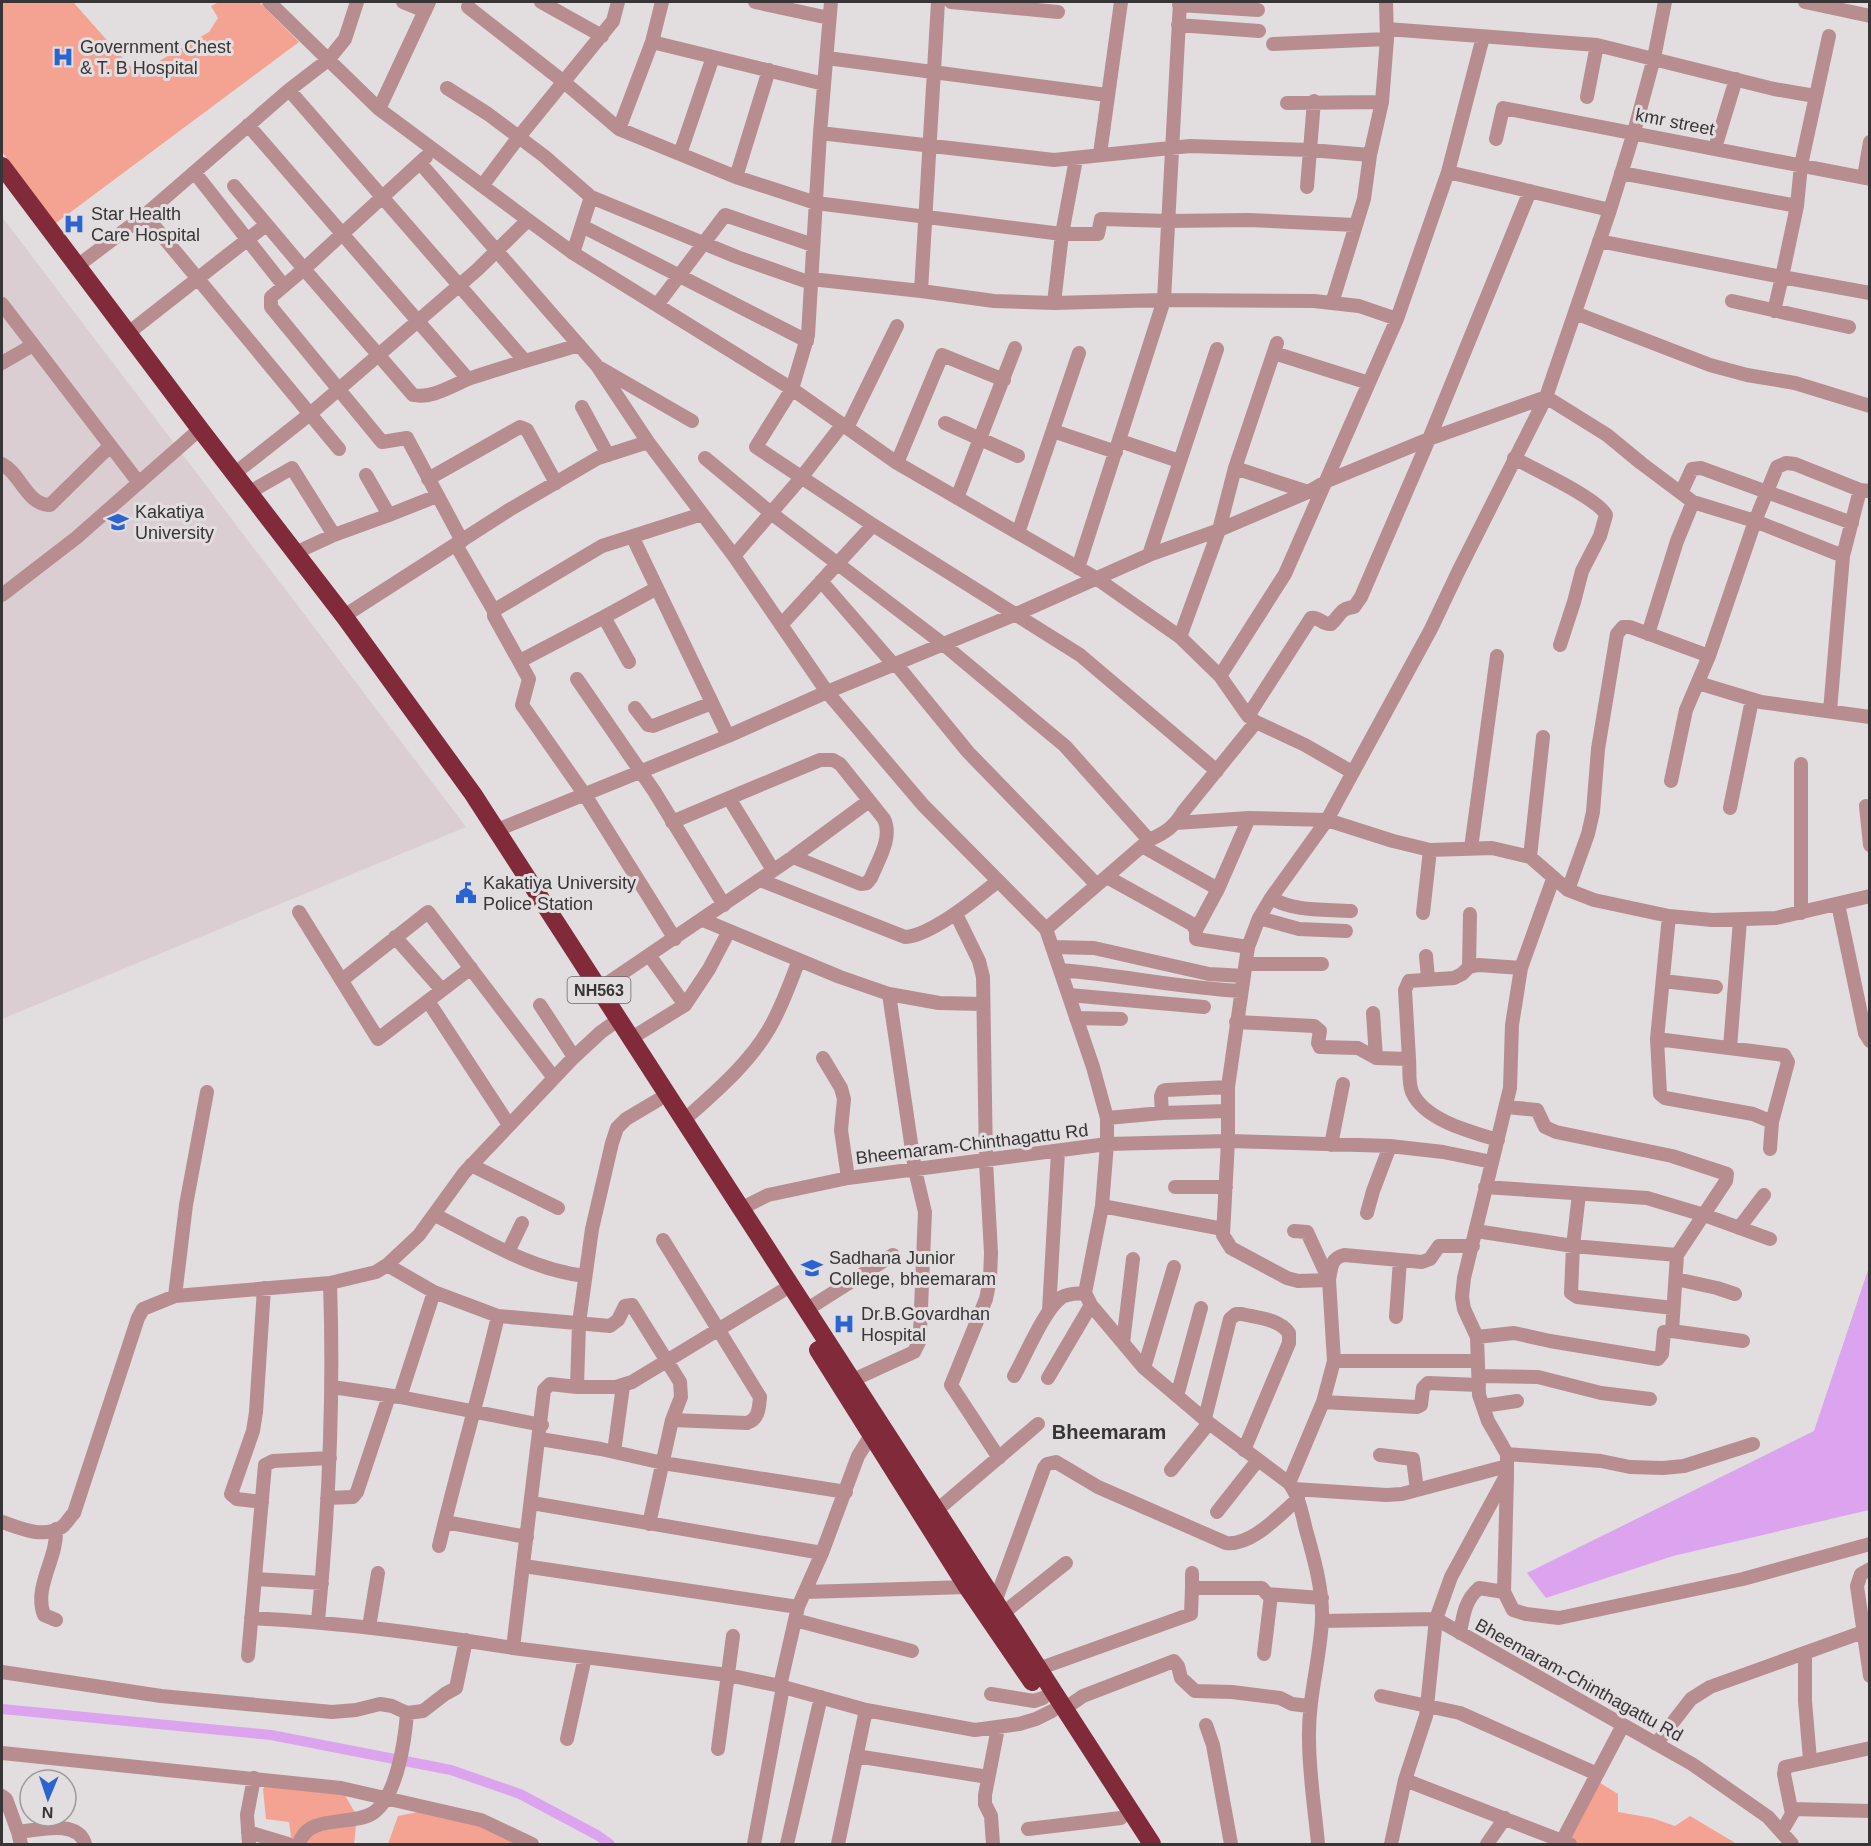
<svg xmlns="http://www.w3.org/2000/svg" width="1871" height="1846" font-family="Arial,sans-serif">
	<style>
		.built { fill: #dbced3 }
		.green { fill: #f4a291 }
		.water { fill: #dca4ef }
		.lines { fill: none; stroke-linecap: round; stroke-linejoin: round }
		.canal { stroke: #dca4ef; stroke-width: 10 }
		.minor { stroke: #b88d90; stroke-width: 14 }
		.highway { stroke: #802a3a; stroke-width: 18 }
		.labels { text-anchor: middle; stroke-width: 6; stroke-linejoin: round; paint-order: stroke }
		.shield { fill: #e2dddf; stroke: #6a6768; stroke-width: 1.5 }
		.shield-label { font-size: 16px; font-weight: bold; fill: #373535 }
		.poi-label { font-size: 18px; fill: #373535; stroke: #e2dddf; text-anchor: start }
		.street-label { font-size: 18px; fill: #373535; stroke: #e2dddf }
		.neighbourhood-label { font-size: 20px; font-weight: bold; fill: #373535; stroke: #e2dddf }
	</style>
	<rect width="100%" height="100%" fill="#e2dddf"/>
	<!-- built -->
	<path class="built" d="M2 217 466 827 2 1019Z"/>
	<!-- green -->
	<path class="green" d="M2 2H73L137 74 209 32 218 18 211 6 219 2H259L299 42 56 223 2 152Z
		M1597 1781 1618 1794V1812L1652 1818 1675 1826 1690 1816 1737 1844H1567Z
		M267 1783 343 1792 357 1816 354 1844H292L289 1822 266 1819 263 1789Z
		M428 1810 484 1826 522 1844H388L398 1816Z"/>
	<!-- water -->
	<path class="water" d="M1869 1267V1510L1673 1556 1546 1598 1527 1573 1814 1431Z"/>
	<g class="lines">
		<!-- canal -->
		<path class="canal" d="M2 1709 271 1735 451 1770 520 1794 597 1835 610 1844"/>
		<!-- minor -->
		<path class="minor" d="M269 2 379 109 528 220 573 253 792 389 897 463 1096 578 1180 637 1220 676 1248 716 1256 722 1305 745 1352 772
			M403 2 425 11
			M541 2 602 36
			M755 2 829 18
			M831 2 820 133 808 335 792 389 756 447 873 525 1080 655 1217 771
			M951 2 1058 12
			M1805 2 1870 16
			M1179 5 1258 10
			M468 7 564 82 619 129 736 177 816 203 1062 234H1098L1101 219 1168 221 1249 220 1355 225
			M1178 25 1259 31
			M1387 29 1597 45 1774 89 1815 96
			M652 42 824 84
			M1273 44 1387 39
			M827 58 1107 95
			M447 88 488 114 544 156 591 197 737 257 811 283
			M289 90 525 361
			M1587 97 1597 45
			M1287 103 1382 102 1387 39 1386 2
			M379 109 429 2
			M248 125 468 379
			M619 129 652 42 662 2
			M820 133 1054 160 1190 146 1310 150 1370 155
			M1496 139 1503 108 1870 179
			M1715 148 1736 79
			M680 154 713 57
			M1100 154 1121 2
			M426 157 304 269 413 395C433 399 452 385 471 378 506 366 543 356 579 345
			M420 163 598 367 648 442 734 556 827 692 923 805 1046 929 1149 840C1165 833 1174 827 1183 812L1256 722
			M1448 172 1610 210
			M195 173 284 286
			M1621 173 1797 206
			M736 177 769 70
			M1864 177 1870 142
			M234 186 304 269 271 297V307L382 442 407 438 462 541
			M482 186 518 138 613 21 618 2
			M1307 187 1314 101
			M145 215 339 449
			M582 226 807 341
			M1599 241 1782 277 1797 206 1801 165 1829 36
			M573 253 591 197
			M76 267 145 215 289 90 328 60 345 39 357 2
			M811 279 921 291 994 301 1054 303 1164 300 1314 301 1359 306 1397 319
			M921 291 938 2
			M1732 301 1849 327
			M1054 303 1062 234 1076 159
			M1332 303 1364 199 1370 155 1382 102
			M2 304 139 483
			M657 305 725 215 813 245
			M1774 311 1782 277 1870 293
			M1575 313 1710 365 1747 375 1795 383 1870 406
			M127 334 266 225
			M1274 353 1369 383
			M2 363 33 345
			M600 368 692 421
			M582 407 608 455
			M945 423 1018 456
			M847 428 897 326
			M1053 431 1116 452
			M1120 441 1179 461
			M705 458 771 513 943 644 1065 746 1149 840
			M1514 458C1533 469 1598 498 1606 515L1600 536 1582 571 1574 602 1560 645
			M897 463 942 355 1004 380
			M2 464C20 473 27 505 50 505L110 446
			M1235 468 1308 492
			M234 474 310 414 477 270 528 220
			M428 479 520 427 527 430 556 483
			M248 493 292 468 334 535
			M1681 493 1692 469 1701 468 1852 523
			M957 498 1015 348
			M389 515 437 496
			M1018 533 1079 353
			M633 538 728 736
			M456 545 494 611
			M295 553 334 535 389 515 366 475
			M1149 555 1217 349
			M734 556 801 478 842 425
			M1843 556 1755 521 1777 467 1786 463 1795 464 1860 490 1870 491
			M1078 568 1164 300 1180 2
			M821 581 894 665
			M2 595 76 538 200 429
			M344 616 509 510 598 458 648 442
			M604 617 657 588
			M781 625 873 525
			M1648 634 1677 541 1693 502
			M1180 637 1219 530 1235 468 1277 343
			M520 661 604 617 629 662
			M896 664 968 752 1097 885
			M1220 676 1285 574 1397 319 1448 172 1483 37
			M577 679 654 791 724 905
			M1698 683 1761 702 1870 717
			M635 708 648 725 653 726 712 703
			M1830 711 1843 556 1860 490
			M1248 716 1311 618C1318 616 1323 625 1331 624 1340 616 1340 608 1354 607L1361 597 1429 439 1530 191
			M1801 764V913
			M729 798 820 760H833L840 764 884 819C893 838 878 860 871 878L867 883 861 884 793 857
			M1866 806 1870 845
			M1730 808 1752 700
			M672 822 729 798 773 870
			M1176 823 1249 818 1327 820 1393 841 1430 850 1492 848 1530 857 1568 890 1594 900 1669 916 1712 920 1776 918 1870 896
			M497 830 728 736 827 692 1014 615 1149 555 1219 530 1308 492 1327 481 1429 439 1546 397 1607 435 1641 463 1693 502 1755 521 1709 656 1686 710 1671 781
			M1142 846 1218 889 1249 818
			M1471 848 1497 656
			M1530 857 1543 737
			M1107 877 1192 924 1196 930
			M760 880 905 937C931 936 978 897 998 881
			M1218 889 1196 930V939L1248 947
			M1568 890 1588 834 1593 812 1598 749 1617 634 1623 627H1630L1709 656
			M1271 898C1295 912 1324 909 1351 911
			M1838 904 1865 1033 1870 1041
			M299 912 378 1039 471 968
			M1423 913 1430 850
			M956 914 979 961 983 977 986 1161 991 1253 990 1279 986 1299 951 1385 999 1458
			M1669 916 1657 1039 1660 1094 1665 1098 1753 1114 1772 1122
			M1259 918 1299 929 1346 931
			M703 920 840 977 889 994 939 1003 983 1004
			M1046 929 1093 1067 1107 1118V1144L1102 1206 1085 1293 1091 1305 1144 1368 1209 1423 1289 1483C1299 1496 1302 1514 1306 1530 1314 1559 1323 1589 1322 1620 1320 1660 1308 1698 1309 1739 1309 1774 1315 1810 1318 1844
			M395 937 442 990
			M675 939 585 795 522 705 529 679 494 616V611L498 608 602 546 702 514
			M1052 947 1094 948 1209 974 1244 976
			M1426 956 1428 978
			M1246 964H1322
			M1469 967 1470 914
			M1061 970C1121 975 1181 988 1241 991
			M342 980 428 912 554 1078
			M1663 981 1716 987
			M599 989 793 857 869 801
			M1069 995 1204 1007
			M428 1001 509 1125
			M540 1005 574 1057
			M685 1005 709 969 729 931
			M1373 1013 1376 1058 1409 1059C1410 1069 1408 1082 1412 1092 1424 1120 1471 1132 1498 1140
			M1076 1018 1121 1019
			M1236 1022 1314 1026 1320 1031 1318 1043 1320 1047 1358 1048 1376 1058
			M630 1039 685 1005 649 955
			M1657 1039 1784 1055 1788 1062 1772 1122 1770 1149
			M1730 1048 1740 920
			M823 1058 841 1088 844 1099 841 1130 848 1178
			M1409 1059 1405 990 1409 981 1454 978 1462 974 1469 967 1479 965 1521 968
			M1507 1107 1537 1110 1545 1127 1556 1132 1672 1156 1727 1174 1726 1181 1677 1255 1672 1331 1743 1341
			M1162 1113 1161 1096 1163 1091 1166 1090 1228 1087
			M1107 1118 1162 1113 1227 1111
			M683 1121C714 1093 748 1065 769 1029 782 1007 790 983 799 960
			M1331 1145 1343 1084
			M471 1165 558 1208
			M1175 1187H1226
			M1485 1187 1647 1198 1704 1215 1770 1239
			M1579 1194 1573 1246 1571 1293 1577 1297 1673 1308
			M1102 1206 1223 1229
			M740 1209 768 1195 848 1178 1107 1144 1228 1141 1390 1146 1443 1152 1492 1162
			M1367 1213 1373 1191 1390 1146
			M435 1215C483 1239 531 1270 585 1276
			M1739 1228 1764 1195
			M1294 1231 1307 1232 1329 1280
			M1476 1231 1573 1246 1677 1255
			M508 1252 522 1223
			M387 1265 434 1292 400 1397
			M1676 1279 1717 1288 1735 1294
			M1329 1280C1331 1268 1331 1258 1344 1255L1422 1262 1430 1259 1439 1246H1473
			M434 1292 498 1316 610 1326 618 1320 625 1306 632 1305 680 1382 681 1397 672 1420
			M175 1296 186 1205 207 1092
			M806 1310 893 1255
			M1049 1311 1058 1152
			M1396 1317 1400 1260
			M1477 1337 1514 1333 1550 1341 1658 1359 1662 1354 1664 1332 1672 1331
			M1123 1343 1133 1259
			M1334 1361H1478
			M1144 1368 1174 1267
			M1014 1376C1025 1357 1045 1308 1062 1297 1069 1293 1078 1294 1085 1293
			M1479 1376 1538 1377 1601 1393 1650 1399
			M1048 1378 1091 1305
			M853 1380 914 1352 919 1342 920 1332 925 1212 915 1170 889 994
			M332 1387 400 1397 542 1425
			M577 1387H616L632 1382 782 1291
			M1177 1396 1201 1308
			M1323 1402 1417 1407 1421 1405 1423 1388 1428 1383 1479 1385
			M1483 1406 1517 1401
			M1205 1418 1230 1319 1236 1314H1242C1259 1318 1279 1319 1289 1333V1343L1244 1450
			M540 1439 601 1449 663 1463 846 1492
			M614 1452 623 1386
			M1507 1454 1601 1461 1630 1467 1663 1468 1684 1466 1753 1444
			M1380 1455 1413 1459 1417 1490
			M1171 1470 1209 1423
			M1507 1476 1504 1592 1513 1610 1526 1614 1559 1618 1743 1579 1870 1544
			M1289 1483 1323 1402 1334 1361 1329 1280 1298 1281 1287 1278 1231 1248 1223 1235 1228 1141V1087L1248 947 1259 918 1271 898 1327 820 1431 629 1458 572 1546 397 1610 210 1634 132 1654 58 1665 2
			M1294 1489 1386 1495 1402 1494 1507 1466
			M327 1498 353 1497 357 1492 389 1396
			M262 1502 237 1499 231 1494 253 1431 256 1412 264 1288
			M532 1503 822 1553
			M936 1511 1038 1424
			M1217 1512 1258 1460
			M2 1522C20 1528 42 1539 62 1527 66 1524 70 1517 74 1513L138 1318 143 1309 175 1296 330 1283 376 1272 387 1265 419 1235 464 1173 574 1057 601 1032 618 1020
			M445 1522 527 1537
			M649 1524 672 1420 747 1423C759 1419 759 1408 760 1397L663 1240
			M56 1529C58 1558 33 1587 44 1615L56 1620
			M439 1546C457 1469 480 1393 498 1316
			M524 1566 798 1607
			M1870 1569 1861 1574 1857 1586 1870 1676
			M1192 1573V1588H1262L1267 1594 1322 1598
			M255 1579 322 1583
			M805 1592 967 1587
			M995 1602 1044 1468 1047 1464 1056 1462 1098 1487 1226 1543C1252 1546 1279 1515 1298 1499
			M1002 1614 1066 1563
			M251 1618C340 1622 426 1634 513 1648L544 1390 550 1384 577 1387 579 1323 592 1229 612 1143 617 1128 626 1119 658 1100
			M795 1620 912 1651
			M318 1621C329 1509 334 1396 330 1283
			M1322 1621 1436 1619 1692 1764 1768 1817 1792 1844
			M369 1627 378 1573
			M1460 1633C1463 1616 1465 1600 1479 1588L1504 1592
			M513 1648 728 1675 780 1686 866 1710 975 1730 1019 1724 1036 1719 1052 1711
			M1805 1653V1701L1810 1760
			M1264 1654 1271 1595
			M248 1656 265 1465 273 1461 330 1458
			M1038 1669 1191 1614 1192 1588
			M2 1672 161 1696 332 1712 356 1710 380 1704 392 1706 407 1713 423 1711 445 1694 456 1688 466 1640
			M780 1686 798 1607 822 1553 858 1456 875 1429
			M991 1694 1034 1701 1043 1698
			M1381 1696 1460 1713 1597 1774
			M1064 1709 1083 1696 1174 1661 1178 1666 1181 1678 1195 1691 1232 1692 1280 1698 1292 1704 1309 1706
			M1206 1725 1213 1745 1231 1844
			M567 1739 585 1657
			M1656 1744 1691 1699 1710 1687 1863 1632
			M718 1749 733 1636
			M2 1753 341 1788 481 1820 532 1844
			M856 1756 988 1777
			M1405 1780 1570 1844
			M2 1796 6 1799 18 1832 21 1844
			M1792 1809 1870 1811
			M1028 1829 1121 1818
			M1782 1831 1792 1814 1784 1774 1785 1767 1870 1748
			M18 1832C38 1830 78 1819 85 1844
			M248 1832 288 1844
			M1562 1841 1623 1725
			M249 1844 247 1815 254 1778
			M299 1844C308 1813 351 1827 373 1813 397 1797 405 1740 407 1713
			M754 1844 783 1687
			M787 1844 821 1697
			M838 1844 866 1710
			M993 1844 991 1816 985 1804V1795L998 1728
			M1391 1844 1405 1780 1426 1716 1436 1619 1451 1577 1507 1474V1454L1488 1421 1479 1395 1477 1337 1464 1309 1462 1297 1464 1278 1510 1088 1512 1025 1521 968 1553 879
			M1487 1844 1505 1818"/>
		<!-- highway -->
		<path class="highway" d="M2 166 200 429 344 616 473 794 1152 1844
			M818 1350 967 1587 1032 1682"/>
	</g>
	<!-- icons -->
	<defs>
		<symbol id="hospital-bare" viewBox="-9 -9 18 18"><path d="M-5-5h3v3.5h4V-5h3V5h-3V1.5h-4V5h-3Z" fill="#2b63d1" stroke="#e2dddf" stroke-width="2.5" paint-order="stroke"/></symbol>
		<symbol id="university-bare" viewBox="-9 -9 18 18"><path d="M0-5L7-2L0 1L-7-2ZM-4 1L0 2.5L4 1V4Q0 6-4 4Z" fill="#2b63d1" stroke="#e2dddf" stroke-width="2.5" paint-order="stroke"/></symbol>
		<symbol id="civic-bare" viewBox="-9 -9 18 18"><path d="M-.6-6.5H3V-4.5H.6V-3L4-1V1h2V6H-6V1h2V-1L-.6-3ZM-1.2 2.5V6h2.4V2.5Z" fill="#2b63d1" stroke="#e2dddf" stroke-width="2.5" paint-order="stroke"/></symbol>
	</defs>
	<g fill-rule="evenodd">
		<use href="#hospital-bare" x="48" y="42" width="30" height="30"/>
		<use href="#hospital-bare" x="59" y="209" width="30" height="30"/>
		<use href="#university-bare" x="103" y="507" width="30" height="30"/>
		<use href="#civic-bare" x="451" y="878" width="30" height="30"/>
		<use href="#university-bare" x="797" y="1253" width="30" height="30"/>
		<use href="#hospital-bare" x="829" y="1309" width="30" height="30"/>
	</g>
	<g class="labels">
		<!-- shield labels -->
		<rect class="shield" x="567.5" y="977" width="63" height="26" rx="4.5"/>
		<g class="shield-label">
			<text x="599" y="996">NH563</text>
		</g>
		<!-- poi labels -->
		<g class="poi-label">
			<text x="80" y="53">Government Chest<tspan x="80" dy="21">&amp; T. B Hospital</tspan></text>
			<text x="91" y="220">Star Health<tspan x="91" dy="21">Care Hospital</tspan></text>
			<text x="135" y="518">Kakatiya<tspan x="135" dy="21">University</tspan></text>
			<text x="483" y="889">Kakatiya University<tspan x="483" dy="21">Police Station</tspan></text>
			<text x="829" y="1264">Sadhana Junior<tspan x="829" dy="21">College, bheemaram</tspan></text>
			<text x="861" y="1320">Dr.B.Govardhan<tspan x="861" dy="21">Hospital</tspan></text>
		</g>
		<!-- street labels -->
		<g class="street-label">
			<text transform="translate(1675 122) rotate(11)" y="6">kmr street</text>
			<text transform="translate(972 1144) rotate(-7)" y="6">Bheemaram-Chinthagattu Rd</text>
			<text transform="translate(1579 1680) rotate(29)" y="6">Bheemaram-Chinthagattu Rd</text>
		</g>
		<!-- neighbourhood labels -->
		<g class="neighbourhood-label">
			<text x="1109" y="1439">Bheemaram</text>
		</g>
	</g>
	<!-- border -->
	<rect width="1871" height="1846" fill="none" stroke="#373535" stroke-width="6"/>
	<!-- north arrow -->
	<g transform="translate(48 1798) rotate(182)"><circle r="28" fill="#e2dddf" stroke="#9e9a9b" stroke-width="1.5"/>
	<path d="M0-4.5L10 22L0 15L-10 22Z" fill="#2b63d1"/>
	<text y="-9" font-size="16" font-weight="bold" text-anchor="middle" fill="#373535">N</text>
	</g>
</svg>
